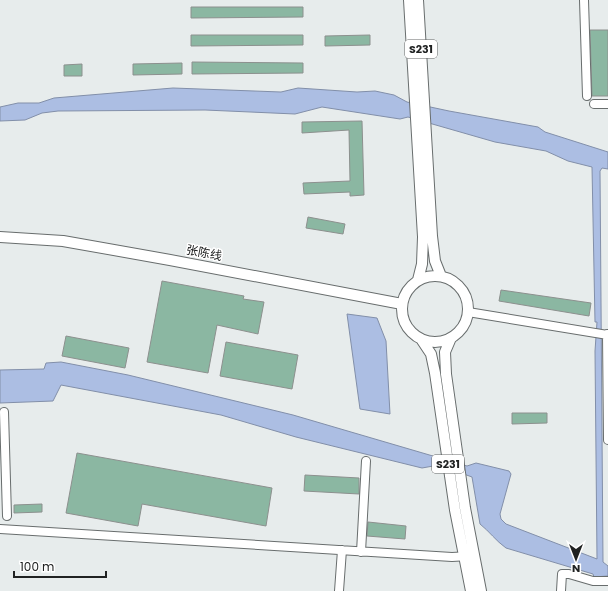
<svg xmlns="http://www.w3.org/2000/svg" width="608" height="591" font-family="Poppins,'Noto Sans SC',sans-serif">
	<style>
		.water { fill: #acbee3; stroke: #828fa9 }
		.building { fill: #8bb7a2; stroke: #8c908e }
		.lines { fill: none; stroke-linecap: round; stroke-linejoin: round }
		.minor-casing { stroke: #686d6d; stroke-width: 10 }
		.major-casing { stroke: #686d6d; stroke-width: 12 }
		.minor { stroke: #fff; stroke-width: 8 }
		.major { stroke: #fff; stroke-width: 10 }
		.labels { text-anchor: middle; stroke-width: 3; stroke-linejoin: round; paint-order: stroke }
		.shield { fill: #fff; stroke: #636464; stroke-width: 1 }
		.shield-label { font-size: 11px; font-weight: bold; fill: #202222 }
		.street-label { font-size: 12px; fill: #202222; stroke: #fff }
	</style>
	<rect width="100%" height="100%" fill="#e7ecec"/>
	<!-- water -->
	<path class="water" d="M173 88 281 92 298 88 357 92 375 91 394 95 407 102 449 111 538 127 545 132 608 152V169L602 168 600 171 603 562 608 566V576L594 577 593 574 506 548C496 541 489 531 480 524L472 477 439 465 422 468 296 437 221 415 61 385 53 401 0 403V370L44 369 46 363 61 362 128 375 293 415 467 466 476 463 509 471 511 474 500 514 501 519 506 524 597 559 595 351 597 322H595L592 167 568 161 546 151 495 142 408 117 400 119 322 107 295 114 205 110 58 111 42 113 25 120 0 121V107L18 103H39L54 98Z
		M347 314 377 318 386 341 390 414 360 409Z"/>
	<!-- building -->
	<path class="building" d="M191 7H303V17L191 18Z
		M590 30H608V96H592Z
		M191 35H303V45L191 46Z
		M370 35V45L325 46V36Z
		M192 62 303 63V73L192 74Z
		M182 63V74L133 75V64Z
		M82 64V76H64V65Z
		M362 121 364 195 350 196V192L304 194 303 183 350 181 349 130 302 133V122Z
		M308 217 345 224 343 234 306 228Z
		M162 281 244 296 243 299 264 302 258 334 217 325 208 373 147 362Z
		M501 290 591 303 589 316 499 301Z
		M66 336 129 348 125 368 62 356Z
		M226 342 298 355 292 389 220 376Z
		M512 413H547V423L512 424Z
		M77 453 272 488 266 526 142 504 138 526 66 513Z
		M305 475 359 478V494L304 491Z
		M42 504V512L14 513V505Z
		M368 522 406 526 405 539 367 536Z"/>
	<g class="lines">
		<defs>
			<path id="minor" d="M584 0 587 96
				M594 104H608
				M468 312 608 335
				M607 334 608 440
				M4 412 7 516
				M0 529 452 557 469 556
				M361 552 366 461
				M339 591 342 550
				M561 591 562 574H569L593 581H608"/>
			<path id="major" d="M409 0 423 237 422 264 418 280
				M418 0 432 236 435 261 441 276
				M0 237 63 241 170 260 402 304
				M402 309a33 33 0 1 1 66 0a33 33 0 1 1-66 0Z
				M451 338 445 352 446 374 465 508 481 591
				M421 339 431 354 435 373 455 510 471 591"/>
		</defs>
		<!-- minor casing -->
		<use href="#minor" class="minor-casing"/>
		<!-- major casing -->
		<use href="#major" class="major-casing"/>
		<!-- minor -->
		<use href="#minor" class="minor"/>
		<!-- major -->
		<use href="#major" class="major"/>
	</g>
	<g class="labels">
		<!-- shield labels -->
		<g class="shield">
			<rect x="405" y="40" width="32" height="18" rx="3"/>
			<rect x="432" y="455" width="32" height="18" rx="3"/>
		</g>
		<g class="shield-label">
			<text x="421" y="53">S231</text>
			<text x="448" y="468">S231</text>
		</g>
		<!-- street labels -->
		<g class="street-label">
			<text transform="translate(204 253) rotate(11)" y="4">张陈线</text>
		</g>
	</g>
	<!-- north arrow -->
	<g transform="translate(576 559) rotate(180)" stroke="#ffffff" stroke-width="3" paint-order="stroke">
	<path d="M0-3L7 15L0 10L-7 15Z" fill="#202222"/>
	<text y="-6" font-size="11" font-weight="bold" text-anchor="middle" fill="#202222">N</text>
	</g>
	<!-- scale -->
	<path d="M14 571v6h92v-6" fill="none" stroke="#202222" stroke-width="2"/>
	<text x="20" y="571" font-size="12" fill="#202222" stroke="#ffffff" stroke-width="3" paint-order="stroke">100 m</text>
</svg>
